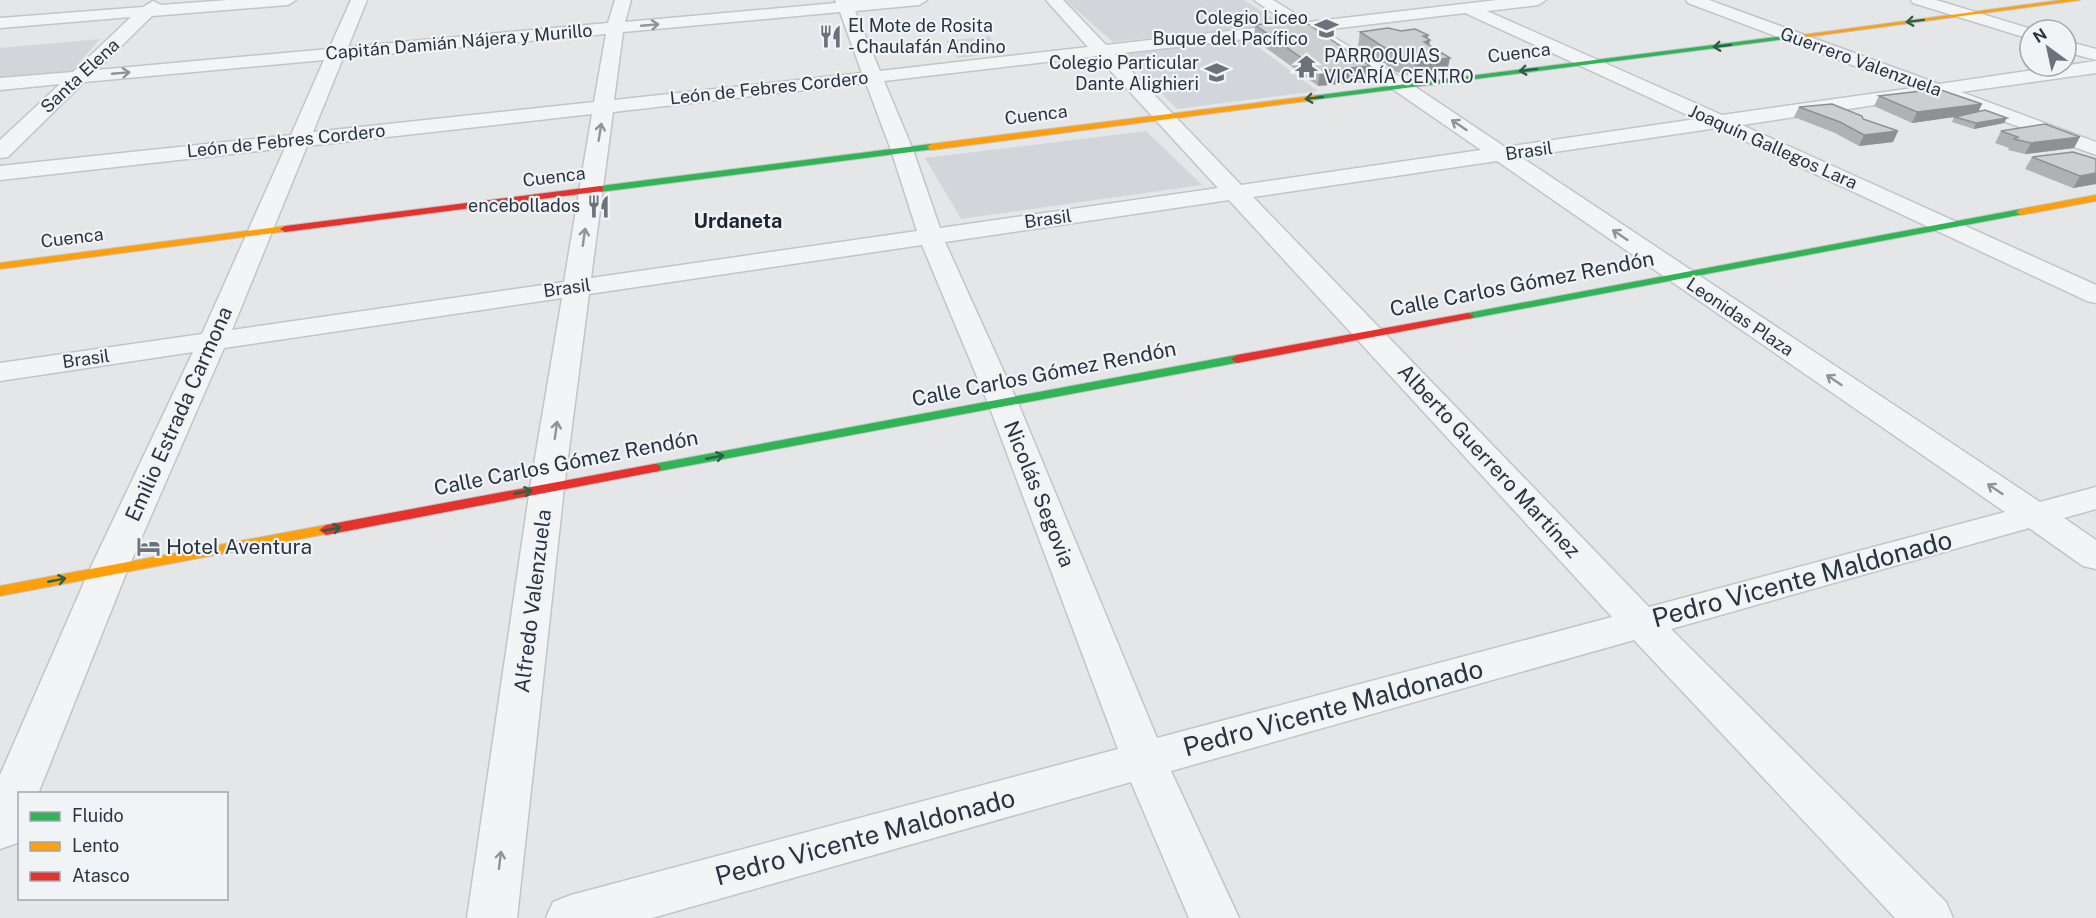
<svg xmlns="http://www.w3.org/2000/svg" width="2096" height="918" font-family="'Public Sans',sans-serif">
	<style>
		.built { fill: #d2d6db }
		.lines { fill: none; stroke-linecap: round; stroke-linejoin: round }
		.street-casing { stroke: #c2c4c6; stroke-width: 3 }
		.fast-casing { stroke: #c2c4c6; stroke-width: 2 }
		.slow-casing { stroke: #c2c4c6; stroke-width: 2 }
		.jam-casing { stroke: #c2c4c6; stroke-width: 2 }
		.street { fill: #f2f4f5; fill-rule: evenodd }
		.fast { fill: #30b455; fill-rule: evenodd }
		.slow { fill: #ff9f0a; fill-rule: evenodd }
		.jam { fill: #e5322d; fill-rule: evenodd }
		.wall { fill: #afb1b3 }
		.shaded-wall { fill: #8f9092 }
		.building { fill: #ccced0; stroke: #8f9092; stroke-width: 1.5 }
		.oneway { stroke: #2c6148 }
		.oneway2 { stroke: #8e949b }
		.labels { text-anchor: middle; stroke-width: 4.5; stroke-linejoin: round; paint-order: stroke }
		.far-poi-label { font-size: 18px; fill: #2a3441; stroke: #f1f4f7; text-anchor: end }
		.far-street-label { font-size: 18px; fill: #2a3441; stroke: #f1f4f7 }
		.far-quarter-label { font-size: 20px; font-weight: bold; fill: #1d2532; stroke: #f1f4f7 }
		.street-label { font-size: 21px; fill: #2a3441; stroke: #f1f4f7 }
		.poi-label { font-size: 21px; fill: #2a3441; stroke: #f1f4f7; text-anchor: start }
		.near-street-label { font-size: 26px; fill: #2a3441; stroke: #f1f4f7 }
	</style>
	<rect width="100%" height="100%" fill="#e4e6e8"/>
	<!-- built -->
	<path class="built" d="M1065 0H1244L1282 24 1113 42Z
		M989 36 1003 53 957 58 946 41Z
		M100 39 72 71 0 78V48Z
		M1247 39 1318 91 1177 109 1123 55Z
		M1146 131 1202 185 961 219 925 158Z"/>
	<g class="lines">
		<defs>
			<path id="street" d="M228 0H296L288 5 152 16 97 70 329 49 351 0H367L348 47 608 23 615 0H631L625 22 836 3 835 0H927L919 5 855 11 880 71 1088 47 1046 0H1063L1106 45 1289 24 1254 0H1273L1309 22 1497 0H1546L1538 5 1487 11 1722 115 1913 88 1688 3 1686 0H1709L1939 84 2096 61V73L1961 92 2096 142V155L1935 96 1742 125 2096 285V303L2087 301 1717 128 1521 157 2040 502 2096 487V509L2064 518 2096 540V569L2083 566 2029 528 1671 629 1946 902 1953 918H1895L1634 640 1171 771 1239 918H1189L1131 782 652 918H546L553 902 571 895 1118 749 988 403 922 245 589 294 564 488 517 918H467L530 488 562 298 224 348 127 571 38 794H20V837L17 843 0 849V775L89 571 193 352 0 381V363L202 334 285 148 0 180V166L291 135 324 60 84 82 8 157 0 158V140L60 84 0 90V78L73 72 131 17 0 28V18L143 7 153 1 161 5ZM840 12 862 73 614 100 623 32ZM1465 13 1696 119 1505 147 1408 82 1322 30ZM1303 32 1394 90 1481 150 1241 185 1115 54ZM606 34 594 102 313 132 343 58ZM1097 56 1218 188 940 228 913 150 884 81ZM866 83 891 150 917 231 591 278 613 112ZM592 114 564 282 232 330 307 146ZM1497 161 2005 512 1649 607 1253 197ZM1229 200 1612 617 1157 738 1018 403 945 242Z
				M1911 0H1936L2035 30H2030V39L1913 3Z
				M2066 41 2096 49V60L2066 52Z"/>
			<path id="fast" d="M1799 34 1801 35V37L1312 100 1308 98 1312 96Z
				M931 144 934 145V149L600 192 595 189 600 186Z
				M2021 209 2024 210V214L1468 319 1462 316 1468 313Z
				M1237 355 1241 356 1243 359 1241 362 654 472 647 468 654 464Z"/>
			<path id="slow" d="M2062 0H2080L1799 38 1795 36Z
				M1312 96H1315V100L931 150 927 147 931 144Z
				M2096 195V201L2021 215 2016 212 2021 209Z
				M285 226 290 229 289 231 0 269V263Z
				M326 525 333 530 331 533 0 596V586Z"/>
			<path id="jam" d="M600 186 603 187V191L285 232 280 229 285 226Z
				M1468 313 1474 316 1472 318 1237 363 1231 359 1237 355Z
				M654 464 659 465 661 468 659 471 326 535 319 530 326 525Z"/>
		</defs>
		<!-- street casing -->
		<use href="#street" class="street-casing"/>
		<!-- fast casing -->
		<use href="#fast" class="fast-casing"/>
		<!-- slow casing -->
		<use href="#slow" class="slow-casing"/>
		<!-- jam casing -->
		<use href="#jam" class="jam-casing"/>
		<!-- street -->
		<use href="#street" class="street"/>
		<!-- fast -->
		<use href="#fast" class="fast"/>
		<!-- slow -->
		<use href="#slow" class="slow"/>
		<!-- jam -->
		<use href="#jam" class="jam"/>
	</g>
	<!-- wall -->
	<path class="wall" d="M1255 25 1368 81 1318 86 1254 39Z
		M1360 32 1428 35V39L1429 46 1447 72 1413 76 1396 72 1358 46Z
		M1879 96 1978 112 2004 123 1974 129 1952 122 1954 117 1912 123 1874 106Z
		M1799 107 1863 119 1898 131 1893 142 1859 146 1835 133 1794 117Z
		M2001 131 2074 148 2025 154 2008 150 2009 148 1995 143Z
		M2032 157 2096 159V184L2073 188 2025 169Z"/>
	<!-- shaded-wall -->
	<path class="shaded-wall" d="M1428 35 1427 41 1430 40 1428 54 1422 50 1423 36Z
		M1450 58 1447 72 1413 76 1416 62Z
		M1370 66 1368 81 1318 86 1320 71Z
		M1982 104 1977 115 1955 117H1954L1912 123 1917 112Z
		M2007 118 2004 123 1974 129 1976 123Z
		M1898 131 1893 142 1859 146 1864 135Z
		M2080 137 2074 148 2025 154 2031 143Z
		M2096 173V184L2073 188 2080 176Z"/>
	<!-- building -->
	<path class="building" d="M1302 20 1370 66 1320 71 1255 25Z
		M1388 28 1401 31 1415 29 1428 35 1423 36 1430 40 1424 42 1450 58 1416 62 1399 57 1360 32Z
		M1938 89 1982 104 1917 112 1879 96Z
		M1832 104 1862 116 1863 119 1898 131 1864 135 1840 122 1799 107Z
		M1985 110 2007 118 1976 123 1955 117Z
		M2045 124 2080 137 2031 143 2014 139 2018 137 2001 131Z
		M2073 152 2096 159V173L2080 176 2032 157Z"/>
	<!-- one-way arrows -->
	<defs><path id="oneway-shaft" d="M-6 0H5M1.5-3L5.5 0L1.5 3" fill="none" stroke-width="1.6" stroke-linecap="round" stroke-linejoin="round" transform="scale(1.5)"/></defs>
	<g class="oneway">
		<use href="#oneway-shaft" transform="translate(1915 21) rotate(173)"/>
		<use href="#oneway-shaft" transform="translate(1722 46) rotate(173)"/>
		<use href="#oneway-shaft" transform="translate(1528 70) rotate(173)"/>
		<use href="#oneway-shaft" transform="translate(1314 98) rotate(173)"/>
		<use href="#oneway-shaft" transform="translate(715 457) rotate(-11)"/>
		<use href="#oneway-shaft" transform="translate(523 492) rotate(-11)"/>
		<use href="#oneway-shaft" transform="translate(332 529) rotate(-11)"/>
		<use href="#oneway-shaft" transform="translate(57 580) rotate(-11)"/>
	</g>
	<g class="oneway2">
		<use href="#oneway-shaft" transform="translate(650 25) rotate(-5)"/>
		<use href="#oneway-shaft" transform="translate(121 73) rotate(-5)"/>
		<use href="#oneway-shaft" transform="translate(1459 125) rotate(-146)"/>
		<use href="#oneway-shaft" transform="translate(600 132) rotate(-81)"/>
		<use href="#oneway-shaft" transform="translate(1620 235) rotate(-146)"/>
		<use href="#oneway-shaft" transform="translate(584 237) rotate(-82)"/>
		<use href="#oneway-shaft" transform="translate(1834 380) rotate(-146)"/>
		<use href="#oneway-shaft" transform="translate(556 430) rotate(-82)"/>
		<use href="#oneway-shaft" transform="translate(1995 489) rotate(-146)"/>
		<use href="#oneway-shaft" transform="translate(500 860) rotate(-83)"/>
	</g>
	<!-- icons -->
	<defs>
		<symbol id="school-bare" viewBox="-9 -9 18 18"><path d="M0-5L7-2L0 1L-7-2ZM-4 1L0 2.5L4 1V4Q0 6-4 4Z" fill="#6b727b" stroke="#f1f4f7" stroke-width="2.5" paint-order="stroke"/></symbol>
		<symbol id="restaurant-bare" viewBox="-9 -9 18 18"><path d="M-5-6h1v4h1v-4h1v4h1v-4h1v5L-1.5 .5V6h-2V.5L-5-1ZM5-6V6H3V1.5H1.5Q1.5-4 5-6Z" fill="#6b727b" stroke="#f1f4f7" stroke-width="2.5" paint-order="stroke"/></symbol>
		<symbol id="temple-bare" viewBox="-9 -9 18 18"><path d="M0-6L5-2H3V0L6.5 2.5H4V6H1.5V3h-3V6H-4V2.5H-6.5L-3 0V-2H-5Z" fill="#6b727b" stroke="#f1f4f7" stroke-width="2.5" paint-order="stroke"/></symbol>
		<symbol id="hotel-bare" viewBox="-9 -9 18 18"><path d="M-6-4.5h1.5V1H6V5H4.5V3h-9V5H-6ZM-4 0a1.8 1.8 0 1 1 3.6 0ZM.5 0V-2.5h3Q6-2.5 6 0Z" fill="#6b727b" stroke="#f1f4f7" stroke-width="2.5" paint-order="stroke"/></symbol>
	</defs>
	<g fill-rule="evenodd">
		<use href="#school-bare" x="1310" y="12" width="33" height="33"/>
		<use href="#restaurant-bare" x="814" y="20" width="33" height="33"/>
		<use href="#temple-bare" x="1290" y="50" width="33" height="33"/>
		<use href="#school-bare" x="1200" y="56" width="33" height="33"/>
		<use href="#restaurant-bare" x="582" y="190" width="33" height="33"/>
		<use href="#hotel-bare" x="132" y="530" width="33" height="33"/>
	</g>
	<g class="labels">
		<!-- far-poi labels -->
		<g class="far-poi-label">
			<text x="1308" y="24">Colegio Liceo<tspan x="1308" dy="21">Buque del Pacífico</tspan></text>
			<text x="848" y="32" text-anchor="start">El Mote de Rosita<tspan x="848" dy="21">- Chaulafán Andino</tspan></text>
			<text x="1324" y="62" text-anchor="start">PARROQUIAS<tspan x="1324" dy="21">VICARÍA CENTRO</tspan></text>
			<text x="1199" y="69">Colegio Particular<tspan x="1199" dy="21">Dante Alighieri</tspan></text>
			<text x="580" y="212">encebollados</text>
		</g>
		<!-- far-street labels -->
		<g class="far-street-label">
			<text transform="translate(459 42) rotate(-5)" y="6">Capitán Damián Nájera y Murillo</text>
			<text transform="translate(1519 53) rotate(-7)" y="6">Cuenca</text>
			<text transform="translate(1861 62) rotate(20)" y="6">Guerrero Valenzuela</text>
			<text transform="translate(80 76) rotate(-43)" y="6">Santa Elena</text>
			<text transform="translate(769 88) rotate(-6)" y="6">León de Febres Cordero</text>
			<text transform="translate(1036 115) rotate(-7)" y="6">Cuenca</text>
			<text transform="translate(286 141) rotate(-6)" y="6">León de Febres Cordero</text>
			<text transform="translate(1773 147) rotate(24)" y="6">Joaquín Gallegos Lara</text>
			<text transform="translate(1529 151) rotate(-8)" y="6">Brasil</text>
			<text transform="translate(554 177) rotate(-7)" y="6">Cuenca</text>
			<text transform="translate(1048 219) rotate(-8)" y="6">Brasil</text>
			<text transform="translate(72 238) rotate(-7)" y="6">Cuenca</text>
			<text transform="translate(567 288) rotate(-8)" y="6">Brasil</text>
			<text transform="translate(1740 317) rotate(34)" y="6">Leonidas Plaza</text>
			<text transform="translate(86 359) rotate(-8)" y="6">Brasil</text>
		</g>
		<!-- far-quarter labels -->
		<g class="far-quarter-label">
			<text x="738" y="228">Urdaneta</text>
		</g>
		<!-- street labels -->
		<g class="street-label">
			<text transform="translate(1522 284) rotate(-11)" y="7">Calle Carlos Gómez Rendón</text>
			<text transform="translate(1044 374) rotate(-11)" y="7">Calle Carlos Gómez Rendón</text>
			<text transform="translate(179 414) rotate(-66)" y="7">Emilio Estrada Carmona</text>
			<text transform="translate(1489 461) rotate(47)" y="7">Alberto Guerrero Martínez</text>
			<text transform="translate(566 463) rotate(-11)" y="7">Calle Carlos Gómez Rendón</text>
			<text transform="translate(1039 494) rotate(68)" y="7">Nicolás Segovia</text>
			<text transform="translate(533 601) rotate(-83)" y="7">Alfredo Valenzuela</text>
		</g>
		<!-- poi labels -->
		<g class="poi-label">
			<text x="166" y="554">Hotel Aventura</text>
		</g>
		<!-- near-street labels -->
		<g class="near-street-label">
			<text transform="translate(1802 579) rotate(-15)" y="9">Pedro Vicente Maldonado</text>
			<text transform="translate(1333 708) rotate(-15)" y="9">Pedro Vicente Maldonado</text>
			<text transform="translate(865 837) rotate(-15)" y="9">Pedro Vicente Maldonado</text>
		</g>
	</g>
	<!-- legend -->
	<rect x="18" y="792" width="210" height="108" fill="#f1f4f7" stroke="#a1a7ae" stroke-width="1.5"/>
	<rect x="30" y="812" width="30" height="9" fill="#30b455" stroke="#a1a7ae" stroke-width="1.5"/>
	<text x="72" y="822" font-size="18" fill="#2a3441">Fluido</text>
	<rect x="30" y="842" width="30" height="9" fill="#ff9f0a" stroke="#a1a7ae" stroke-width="1.5"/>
	<text x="72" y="852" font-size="18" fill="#2a3441">Lento</text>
	<rect x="30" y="872" width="30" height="9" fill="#e5322d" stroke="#a1a7ae" stroke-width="1.5"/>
	<text x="72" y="882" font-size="18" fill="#2a3441">Atasco</text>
	<!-- north arrow -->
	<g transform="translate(2048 48) rotate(327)"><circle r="28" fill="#f1f4f7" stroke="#a1a7ae" stroke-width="1.5"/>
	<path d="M0-4.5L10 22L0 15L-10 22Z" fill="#6b727b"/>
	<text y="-9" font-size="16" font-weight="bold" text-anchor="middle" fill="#2a3441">N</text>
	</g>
</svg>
